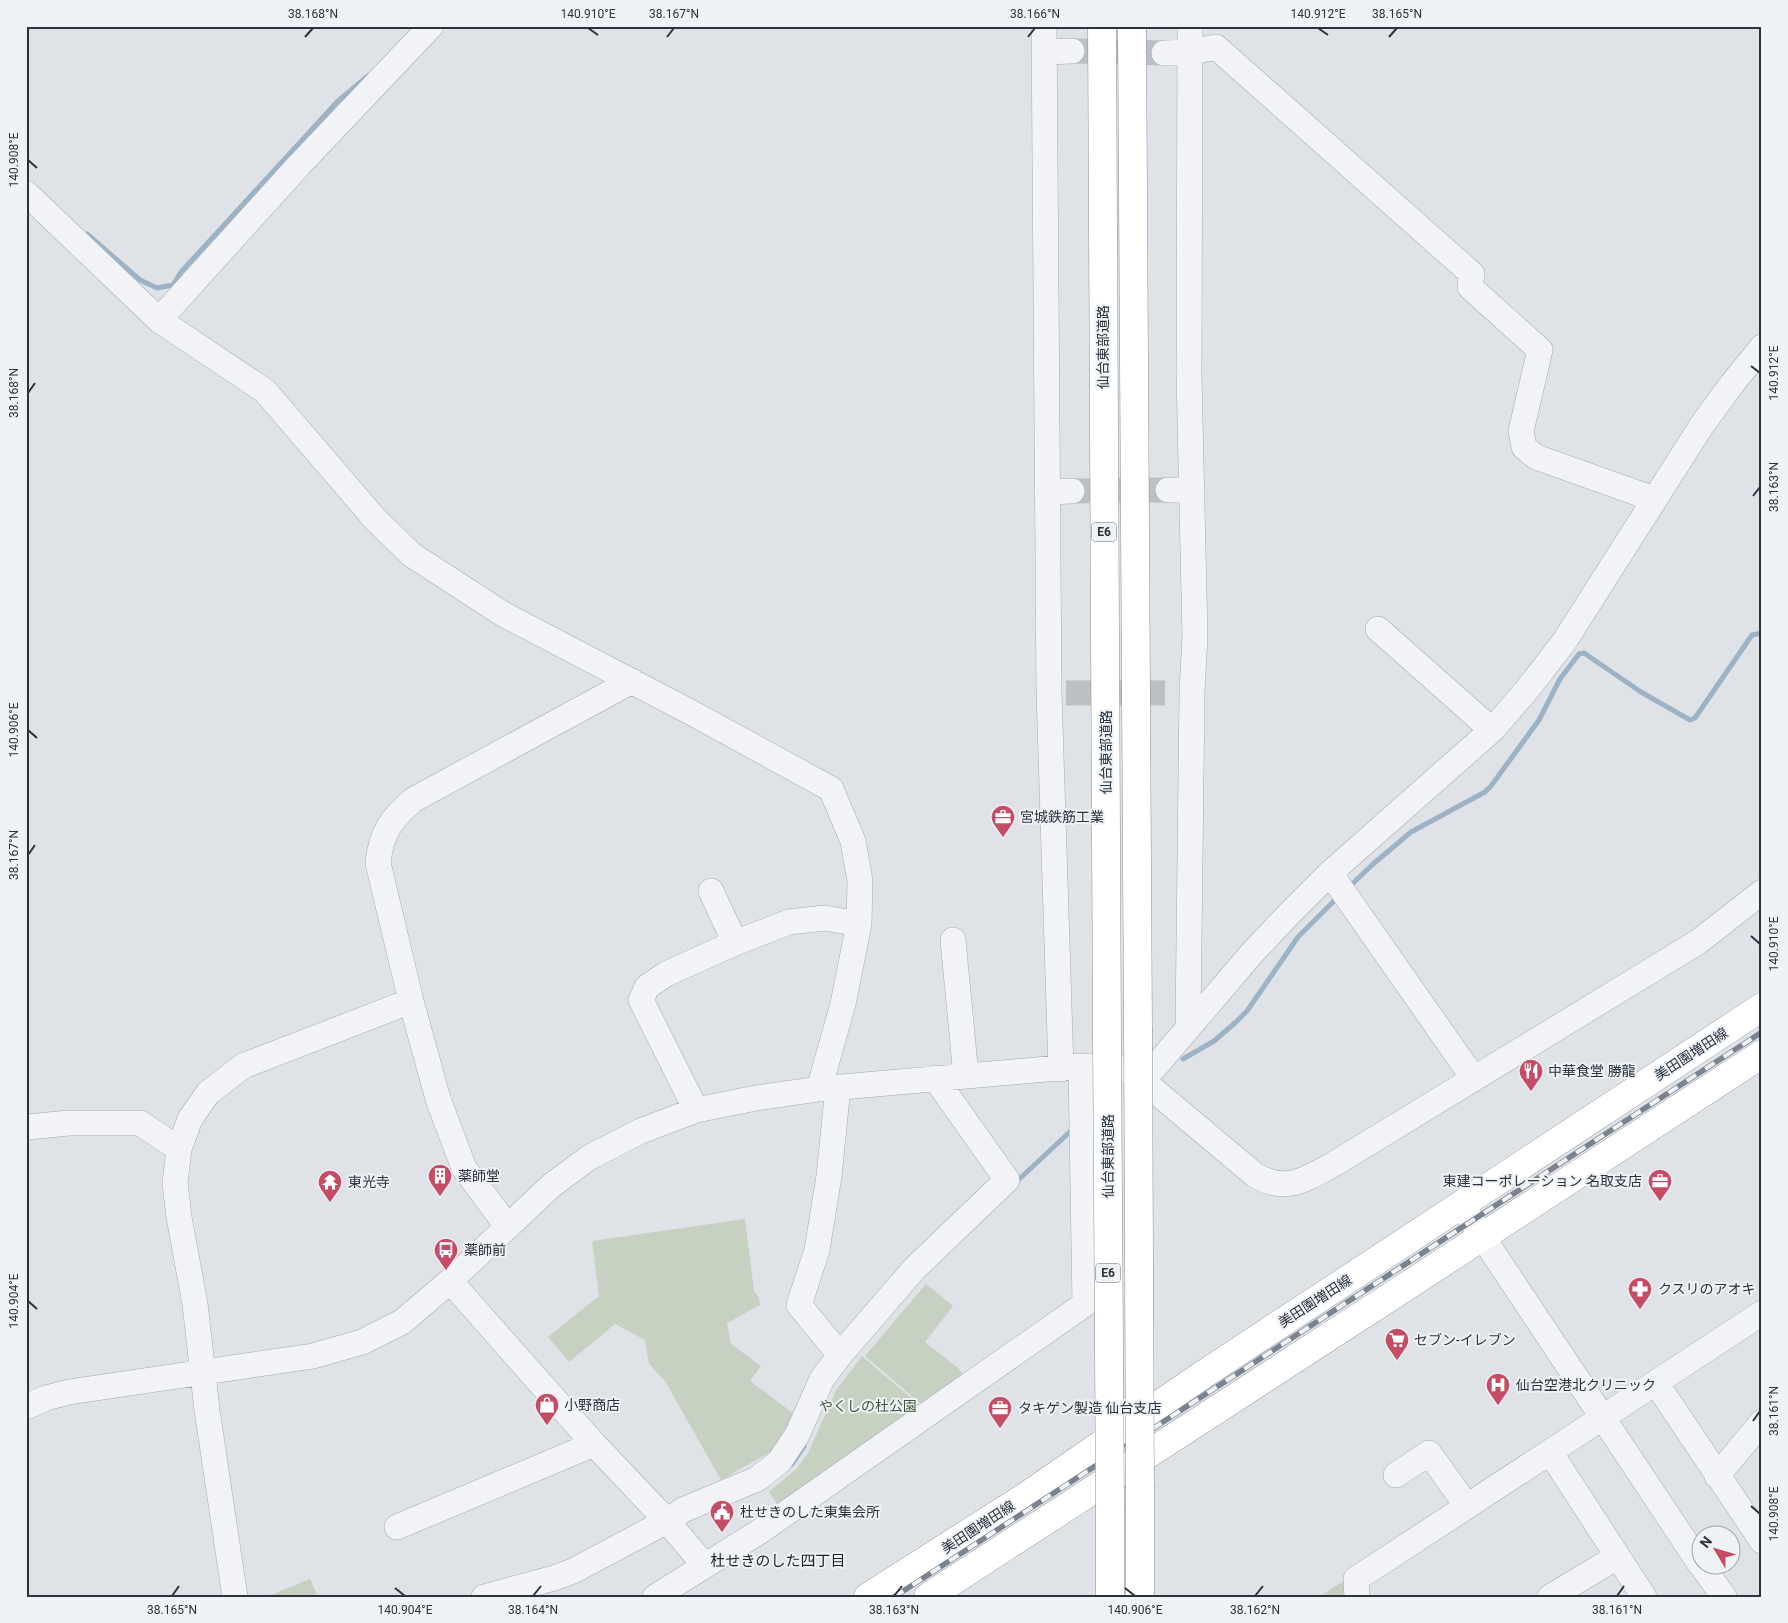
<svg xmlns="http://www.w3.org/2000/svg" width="1788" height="1623" font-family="Roboto,'Noto Sans JP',sans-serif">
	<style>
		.green { fill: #c6d1c1 }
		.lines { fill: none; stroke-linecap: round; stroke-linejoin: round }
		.stream { stroke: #9cb2c5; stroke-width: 5 }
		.minor-tunnel { stroke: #bbc0c5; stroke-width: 25; stroke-dasharray: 25 12; stroke-linecap: butt }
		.minor-casing { stroke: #a5aab1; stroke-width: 26 }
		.major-casing { stroke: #9fa8b2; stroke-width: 29 }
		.highway-casing { stroke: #87919d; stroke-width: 29 }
		.minor { stroke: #f1f3f6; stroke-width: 25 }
		.major { stroke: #fff; stroke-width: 28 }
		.highway { stroke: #fff; stroke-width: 28 }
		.rail-casing { stroke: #7a8390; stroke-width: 5.5 }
		.rail { stroke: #eef2f5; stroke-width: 4; stroke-dasharray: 11; stroke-linecap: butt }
		.highway-bridge-casing { stroke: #87919d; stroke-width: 29; stroke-linecap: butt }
		.highway-bridge { stroke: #fff; stroke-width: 28 }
		.ticks { fill: none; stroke: #29323d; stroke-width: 2 }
		.labels { text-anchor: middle; stroke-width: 4; stroke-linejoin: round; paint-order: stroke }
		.shield { fill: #eef2f5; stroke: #646c74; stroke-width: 1 }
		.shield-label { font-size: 12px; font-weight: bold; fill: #29323d }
		.street-label { font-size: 14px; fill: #29323d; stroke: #eef2f5 }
		.poi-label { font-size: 14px; fill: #29323d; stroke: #eef2f5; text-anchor: start }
		.park-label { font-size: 14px; fill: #3f5837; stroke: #eef2f5 }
		.neighbourhood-label { font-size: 15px; fill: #1b232e; stroke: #eef2f5 }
		.neatline { fill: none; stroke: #29323d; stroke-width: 2 }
		.ticks-label { font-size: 12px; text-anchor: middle; fill: #29323d }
	</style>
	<rect width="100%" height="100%" fill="#dfe3e7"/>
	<!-- green -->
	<path class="green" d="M745 1219 754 1291 759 1297 760 1305 727 1323 731 1344 761 1366 750 1381 797 1416 772 1451 721 1480 665 1381 649 1364 645 1340 615 1324 569 1362 548 1337 599 1296 592 1241Z
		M926 1284 953 1306 925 1342 958 1368 967 1381 927 1409 865 1356Z
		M862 1356 924 1409 781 1509 769 1492 797 1468 808 1453 836 1390Z
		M1348 1578 1349 1597H1319Z
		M310 1579 318 1597H266Z"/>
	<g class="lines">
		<!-- stream -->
		<path class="stream" d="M87 234 140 280 157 288 173 285 181 272 338 101 368 76
			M1348 888 1372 865 1411 832 1485 792 1491 786 1539 720 1560 679 1579 654 1584 653 1641 692 1690 720 1695 718 1752 635 1762 633
			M1183 1059 1214 1041 1236 1022 1247 1011 1298 937 1338 897
			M1015 1183 1074 1128
			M792 1464 804 1446"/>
		<!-- minor-tunnel -->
		<path class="minor-tunnel" d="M1072 51 1164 53
			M1072 491 1168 490
			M1066 693H1176"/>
		<defs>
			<path id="minor" d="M1044 26 1049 692 1061 1069
				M1044 52 1072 51
				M1164 53 1191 52 1216 47 1472 274 1470 287 1540 350 1521 431 1524 447 1536 457 1654 499
				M26 193 159 320 265 391 375 519 412 555 503 614 694 714 831 789 853 841 860 881 859 924 843 1004 819 1089
				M159 320 300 164 431 26
				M1168 490H1192
				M1047 492 1072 491
				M1378 629 1492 730
				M1330 873 1474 1079
				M711 891 735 943
				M953 940 966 1076
				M1188 1026 1192 692 1195 636 1189 375 1190 26
				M1143 1081 1253 952 1289 914 1330 873 1492 730 1526 691 1564 642 1702 425 1732 384 1762 347
				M838 1087 829 1176 817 1250 799 1305 840 1355
				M696 1110 641 1000 647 987 666 974 735 943 789 922 825 918 859 924
				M26 1126 28 1127 69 1123H140L179 1149
				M1462 1206 1700 1564
				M507 1226 464 1168 438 1099 411 1001 378 863C381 833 391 819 413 800L632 681
				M450 1281 594 1444 667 1521 705 1566
				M1656 1383 1762 1541
				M26 1407 46 1398 69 1392 313 1356 362 1342 402 1322 450 1281 552 1185 590 1157 641 1131 696 1110 756 1098 819 1089 1081 1066H1113L1128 1071 1143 1081 1255 1175C1286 1194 1306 1179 1334 1164L1698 942 1762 892
				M1550 1452 1644 1597
				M1396 1475 1429 1453 1467 1506
				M1717 1476 1762 1422
				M397 1527 594 1444
				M1702 1566 1724 1597
				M235 1597 207 1410 195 1304 179 1217 175 1183 179 1149 190 1119 208 1093 243 1066 411 1001
				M484 1597 554 1578 573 1571 667 1521 683 1510 757 1479 779 1462 797 1435 822 1379 840 1355 914 1269 1007 1180 935 1078
				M655 1597 759 1532 1085 1304 1081 1066
				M1357 1597 1356 1579 1762 1313
				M1550 1597 1617 1557"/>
			<path id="major" d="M868 1597 1022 1499 1201 1376 1762 1007
				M928 1597C1206 1415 1485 1237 1762 1054"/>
			<path id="highway" d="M1102 26 1107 1038
				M1132 26 1138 1030
				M1140 1488V1597
				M1110 1508V1597"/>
		</defs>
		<!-- minor casing -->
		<use href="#minor" class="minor-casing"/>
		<!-- major casing -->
		<use href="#major" class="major-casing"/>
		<!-- highway casing -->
		<use href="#highway" class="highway-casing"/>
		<!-- minor -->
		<use href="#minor" class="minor"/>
		<!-- major -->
		<use href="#major" class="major"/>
		<!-- highway -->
		<use href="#highway" class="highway"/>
		<defs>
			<path id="rail" d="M894 1597 1762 1032"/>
		</defs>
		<!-- rail casing -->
		<use href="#rail" class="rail-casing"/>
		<!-- rail -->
		<use href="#rail" class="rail"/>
		<defs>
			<path id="highway-bridge" d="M1138 1030 1140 1488
				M1107 1038 1110 1508"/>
		</defs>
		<!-- highway-bridge casing -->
		<use href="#highway-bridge" class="highway-bridge-casing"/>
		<!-- highway-bridge -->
		<use href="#highway-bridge" class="highway-bridge"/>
	</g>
	<!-- ticks -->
	<path class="ticks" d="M588 28 598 35M1318 28 1328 35M305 37 313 28M667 37 674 28M1028 37 1035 28M1389 37 1397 28M28 160 37 168M1751 366 1760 373M28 393 35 383M1753 496 1760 487M28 730 37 738M28 855 35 845M1751 936 1760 944M28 1301 37 1309M1753 1421 1760 1411M1751 1506 1760 1514M395 1588 405 1596M1125 1588 1135 1596M172 1596 179 1586M533 1596 541 1586M894 1596 902 1586M1255 1596 1263 1586M1617 1596 1624 1586"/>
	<!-- icons -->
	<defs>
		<symbol id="office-pin" viewBox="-11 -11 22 30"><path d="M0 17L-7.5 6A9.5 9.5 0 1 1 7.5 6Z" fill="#c54c65" stroke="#eef2f5"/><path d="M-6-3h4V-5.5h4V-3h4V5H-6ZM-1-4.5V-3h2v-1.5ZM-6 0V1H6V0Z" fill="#fff"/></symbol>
		<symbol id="restaurant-pin" viewBox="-11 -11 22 30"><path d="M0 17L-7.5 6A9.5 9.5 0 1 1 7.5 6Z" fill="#c54c65" stroke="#eef2f5"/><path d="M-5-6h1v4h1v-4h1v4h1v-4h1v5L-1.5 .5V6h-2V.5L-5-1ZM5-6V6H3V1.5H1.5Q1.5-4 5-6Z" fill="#fff"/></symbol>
		<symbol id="building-pin" viewBox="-11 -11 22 30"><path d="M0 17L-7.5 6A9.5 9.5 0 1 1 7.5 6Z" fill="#c54c65" stroke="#eef2f5"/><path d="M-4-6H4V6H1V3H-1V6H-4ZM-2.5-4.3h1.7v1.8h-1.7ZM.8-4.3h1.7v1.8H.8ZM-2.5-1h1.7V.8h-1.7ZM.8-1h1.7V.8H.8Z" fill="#fff"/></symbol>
		<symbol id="temple-pin" viewBox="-11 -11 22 30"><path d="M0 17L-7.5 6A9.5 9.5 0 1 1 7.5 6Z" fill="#c54c65" stroke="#eef2f5"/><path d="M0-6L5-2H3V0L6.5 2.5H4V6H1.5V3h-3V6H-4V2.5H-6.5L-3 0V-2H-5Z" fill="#fff"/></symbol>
		<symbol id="bus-pin" viewBox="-11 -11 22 30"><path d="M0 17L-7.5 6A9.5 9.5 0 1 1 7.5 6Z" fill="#c54c65" stroke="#eef2f5"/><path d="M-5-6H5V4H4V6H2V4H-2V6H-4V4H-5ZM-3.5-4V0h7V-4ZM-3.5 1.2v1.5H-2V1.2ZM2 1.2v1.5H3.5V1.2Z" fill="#fff"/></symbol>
		<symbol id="pharmacy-pin" viewBox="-11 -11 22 30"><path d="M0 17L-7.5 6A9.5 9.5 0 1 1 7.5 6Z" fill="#c54c65" stroke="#eef2f5"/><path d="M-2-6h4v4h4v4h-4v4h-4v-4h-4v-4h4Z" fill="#fff"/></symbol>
		<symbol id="supermarket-pin" viewBox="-11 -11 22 30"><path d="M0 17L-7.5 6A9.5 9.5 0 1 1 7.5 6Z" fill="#c54c65" stroke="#eef2f5"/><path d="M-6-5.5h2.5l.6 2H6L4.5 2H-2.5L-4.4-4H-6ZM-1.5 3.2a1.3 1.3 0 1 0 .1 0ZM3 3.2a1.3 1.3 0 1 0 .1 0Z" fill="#fff"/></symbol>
		<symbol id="hospital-pin" viewBox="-11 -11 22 30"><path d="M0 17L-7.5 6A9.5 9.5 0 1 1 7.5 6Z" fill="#c54c65" stroke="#eef2f5"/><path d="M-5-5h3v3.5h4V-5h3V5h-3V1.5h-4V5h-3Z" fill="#fff"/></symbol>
		<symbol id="shop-pin" viewBox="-11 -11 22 30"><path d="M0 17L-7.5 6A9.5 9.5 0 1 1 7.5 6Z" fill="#c54c65" stroke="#eef2f5"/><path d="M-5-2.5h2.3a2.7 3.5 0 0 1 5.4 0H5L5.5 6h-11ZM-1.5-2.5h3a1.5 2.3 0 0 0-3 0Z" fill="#fff"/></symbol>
		<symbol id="civic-pin" viewBox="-11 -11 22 30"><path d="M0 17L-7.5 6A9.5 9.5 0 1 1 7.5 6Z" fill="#c54c65" stroke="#eef2f5"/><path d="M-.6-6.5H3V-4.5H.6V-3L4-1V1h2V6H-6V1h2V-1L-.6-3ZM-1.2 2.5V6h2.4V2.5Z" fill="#fff"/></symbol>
	</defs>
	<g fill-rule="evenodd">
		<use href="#office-pin" x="989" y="803" width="28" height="38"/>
		<use href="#restaurant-pin" x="1517" y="1057" width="28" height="38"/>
		<use href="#building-pin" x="426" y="1162" width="28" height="38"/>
		<use href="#office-pin" x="1646" y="1167" width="28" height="38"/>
		<use href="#temple-pin" x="316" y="1168" width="28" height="38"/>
		<use href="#bus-pin" x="432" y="1236" width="28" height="38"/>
		<use href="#pharmacy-pin" x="1626" y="1275" width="28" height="38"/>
		<use href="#supermarket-pin" x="1383" y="1326" width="28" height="38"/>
		<use href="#hospital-pin" x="1484" y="1371" width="28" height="38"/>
		<use href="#shop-pin" x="533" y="1391" width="28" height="38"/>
		<use href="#office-pin" x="986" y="1394" width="28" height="38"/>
		<use href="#civic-pin" x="708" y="1498" width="28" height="38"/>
	</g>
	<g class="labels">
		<!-- shield labels -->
		<g class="shield">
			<rect x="1091.5" y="522.5" width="25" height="19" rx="4"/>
			<rect x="1095.5" y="1263.5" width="25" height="19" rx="4"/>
		</g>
		<g class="shield-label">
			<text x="1104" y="536">E6</text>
			<text x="1108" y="1277">E6</text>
		</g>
		<!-- street labels -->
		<g class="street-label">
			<text transform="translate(1103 347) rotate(-90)" y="5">仙台東部道路</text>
			<text transform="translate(1106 752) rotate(-90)" y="5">仙台東部道路</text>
			<text transform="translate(1691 1054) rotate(-33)" y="5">美田園増田線</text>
			<text transform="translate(1108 1156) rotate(-90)" y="5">仙台東部道路</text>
			<text transform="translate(1315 1301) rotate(-33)" y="5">美田園増田線</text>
			<text transform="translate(978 1527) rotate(-33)" y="5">美田園増田線</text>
		</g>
		<!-- poi labels -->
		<g class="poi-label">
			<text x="1020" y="822">宮城鉄筋工業</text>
			<text x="1548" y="1076">中華食堂 勝龍</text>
			<text x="458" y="1181">薬師堂</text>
			<text x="1642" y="1186" text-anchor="end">東建コーポレーション 名取支店</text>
			<text x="348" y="1187">東光寺</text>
			<text x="464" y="1255">薬師前</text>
			<text x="1658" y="1294">クスリのアオキ</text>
			<text x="1414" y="1345">セブン-イレブン</text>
			<text x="1516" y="1390">仙台空港北クリニック</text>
			<text x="564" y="1410">小野商店</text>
			<text x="1018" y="1413">タキゲン製造 仙台支店</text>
			<text x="740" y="1517">杜せきのした東集会所</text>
		</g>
		<!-- park labels -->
		<g class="park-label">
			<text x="868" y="1411">やくしの杜公園</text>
		</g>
		<!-- neighbourhood labels -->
		<g class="neighbourhood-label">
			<text x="778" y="1566">杜せきのした四丁目</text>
		</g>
	</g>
	<!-- border -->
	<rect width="1788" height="1623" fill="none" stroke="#eef2f5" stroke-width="55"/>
	<!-- north arrow -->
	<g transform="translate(1716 1550) rotate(308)"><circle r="24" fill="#eef2f5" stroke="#9fa5ab"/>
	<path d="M0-4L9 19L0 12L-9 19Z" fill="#c54c65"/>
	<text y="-8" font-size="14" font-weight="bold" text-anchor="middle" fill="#29323d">N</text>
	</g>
	<rect x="28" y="28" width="1732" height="1568" class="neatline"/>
	<g class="ticks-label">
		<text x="313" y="18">38.168°N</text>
		<text x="588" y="18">140.910°E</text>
		<text x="674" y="18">38.167°N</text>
		<text x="1035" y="18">38.166°N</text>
		<text x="1318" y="18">140.912°E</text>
		<text x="1397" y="18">38.165°N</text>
		<text transform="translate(14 160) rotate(-90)" y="4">140.908°E</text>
		<text transform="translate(1774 373) rotate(-90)" y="4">140.912°E</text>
		<text transform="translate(14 393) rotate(-90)" y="4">38.168°N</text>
		<text transform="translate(1774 487) rotate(-90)" y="4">38.163°N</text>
		<text transform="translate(14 730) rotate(-90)" y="4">140.906°E</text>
		<text transform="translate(14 855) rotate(-90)" y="4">38.167°N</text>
		<text transform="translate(1774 944) rotate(-90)" y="4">140.910°E</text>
		<text transform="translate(14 1301) rotate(-90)" y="4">140.904°E</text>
		<text transform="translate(1774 1411) rotate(-90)" y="4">38.161°N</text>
		<text transform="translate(1774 1514) rotate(-90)" y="4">140.908°E</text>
		<text x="172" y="1614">38.165°N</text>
		<text x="405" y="1614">140.904°E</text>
		<text x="533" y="1614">38.164°N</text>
		<text x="894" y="1614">38.163°N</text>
		<text x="1135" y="1614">140.906°E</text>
		<text x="1255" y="1614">38.162°N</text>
		<text x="1617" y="1614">38.161°N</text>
	</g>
</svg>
